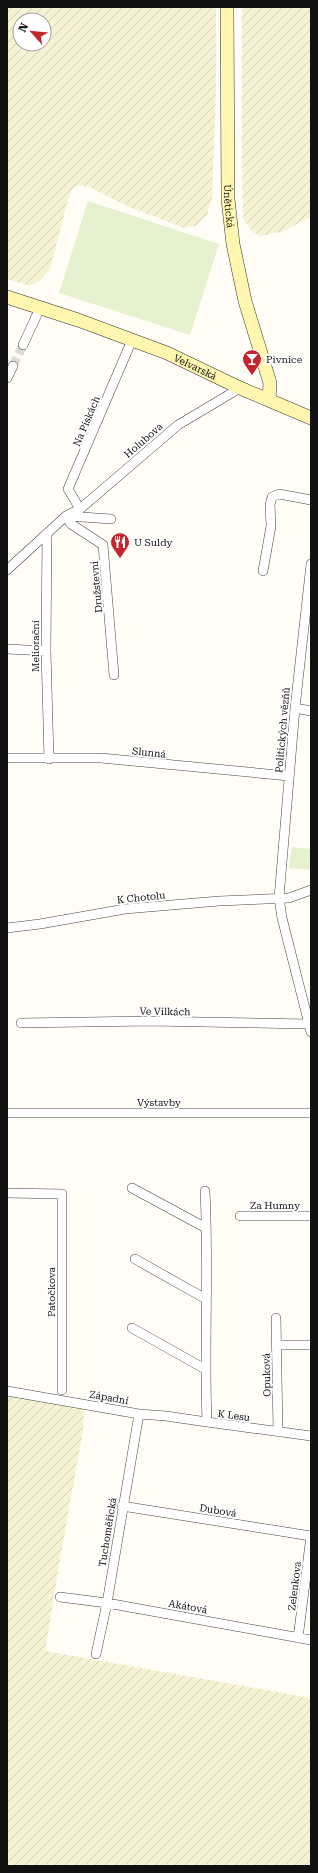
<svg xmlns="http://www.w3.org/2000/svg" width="318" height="1873" font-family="'Roboto Serif',serif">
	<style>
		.farmland { fill: url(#farmland-furrows); fill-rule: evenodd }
		.pitch { fill: #e6f2cf }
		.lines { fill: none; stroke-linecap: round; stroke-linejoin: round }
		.street-tunnel { stroke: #dbdad3; stroke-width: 9; stroke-dasharray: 9 4.5; stroke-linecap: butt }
		.street-casing { stroke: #444; stroke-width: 10 }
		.secondary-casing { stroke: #333; stroke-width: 14 }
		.street { stroke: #fff; stroke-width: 9 }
		.secondary { stroke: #fff6b0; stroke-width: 13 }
		.labels { text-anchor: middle; stroke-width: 4; stroke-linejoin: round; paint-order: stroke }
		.street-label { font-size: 10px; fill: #111; stroke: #fff }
		.poi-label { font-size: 10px; fill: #111; stroke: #fff; text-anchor: start }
	</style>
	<defs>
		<pattern id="farmland-furrows" width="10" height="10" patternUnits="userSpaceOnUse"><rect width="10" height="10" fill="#f6f3d4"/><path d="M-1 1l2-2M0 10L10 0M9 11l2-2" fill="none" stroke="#d2cfb5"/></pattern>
	</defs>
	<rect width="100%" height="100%" fill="#fffdf5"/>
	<!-- farmland -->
	<path class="farmland" d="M7 7H216V89L212 198 207 215 201 221 195 226 184 228 127 206 89 187 78 185 72 190 69 196 50 269 40 280 32 285H26L7 279ZM20 20H44V44H20Z
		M242 7H311V217L281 232 260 236 253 232 243 219 242 154Z
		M7 1396 82 1408 84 1412 83 1430 62 1548 45 1651 311 1698V1866H7Z"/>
	<!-- pitch -->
	<path class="pitch" d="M88 201 219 244 190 335 59 293Z
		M292 847 311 849V870L289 868Z"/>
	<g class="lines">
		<!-- street-tunnel -->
		<path class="street-tunnel" d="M13 366 23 345"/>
		<defs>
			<path id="street" d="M23 345 40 308
				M7 378 13 366
				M80 509 68 489 132 340
				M66 516 71 524 103 545 114 675
				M67 516 111 519
				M47 533 46 651 49 759
				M311 564 295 708 279 898 282 918 311 1032
				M7 570 66 516 80 509 178 425 240 388
				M263 571 271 526 270 505 272 497 279 494 311 500
				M7 649 46 651
				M295 708 311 711
				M7 758H101L289 776
				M7 928 40 924 125 909 219 901 289 898 311 890
				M21 1023 150 1021 309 1024
				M7 1113H311
				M132 1188 206 1228
				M205 1191C209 1268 204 1345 207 1422L311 1436
				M7 1193 62 1194V1390
				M240 1216H311
				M135 1259 206 1299
				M276 1318 278 1432
				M132 1328 205 1369
				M277 1345H311
				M7 1391 139 1414 166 1416 207 1422
				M122 1506 311 1536
				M60 1597 107 1603 311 1640
				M298 1638 311 1536
				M96 1654 107 1603 139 1414"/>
			<g id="secondary">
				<path id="s1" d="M227 7 228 199 233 244 245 301 270 383 269 400"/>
				<path id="s2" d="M7 297 78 320 167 353 240 388 311 418"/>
			</g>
		</defs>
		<!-- street casing -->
		<use href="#street" class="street-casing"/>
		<!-- secondary casing -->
		<use href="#secondary" class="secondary-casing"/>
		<!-- street -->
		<use href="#street" class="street"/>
		<!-- secondary -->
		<use href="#secondary" class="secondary"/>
	</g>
	<!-- icons -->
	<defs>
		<symbol id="bar-pin" viewBox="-11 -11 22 30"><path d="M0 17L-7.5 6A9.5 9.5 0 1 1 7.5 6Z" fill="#c4262e" stroke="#fff"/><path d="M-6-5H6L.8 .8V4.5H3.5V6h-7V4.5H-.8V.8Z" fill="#fff"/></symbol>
		<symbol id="restaurant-pin" viewBox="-11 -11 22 30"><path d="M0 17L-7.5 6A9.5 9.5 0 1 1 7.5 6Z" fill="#c4262e" stroke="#fff"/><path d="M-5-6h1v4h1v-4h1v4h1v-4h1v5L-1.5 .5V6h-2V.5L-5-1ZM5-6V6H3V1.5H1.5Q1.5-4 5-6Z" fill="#fff"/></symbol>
	</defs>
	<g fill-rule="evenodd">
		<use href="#bar-pin" x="241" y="348" width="22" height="30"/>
		<use href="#restaurant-pin" x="109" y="531" width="22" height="30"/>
	</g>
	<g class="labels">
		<!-- street labels -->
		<g class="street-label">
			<text dy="4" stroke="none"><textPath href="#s1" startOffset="199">Únětická</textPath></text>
			<text dy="4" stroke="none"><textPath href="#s2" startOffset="201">Velvarská</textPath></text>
			<text transform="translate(86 421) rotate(-67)" y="4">Na Pískách</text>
			<text transform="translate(143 440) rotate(-41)" y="4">Holubova</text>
			<text transform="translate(96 587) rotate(-95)" y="4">Družstevní</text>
			<text transform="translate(35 646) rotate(-90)" y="4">Meliorační</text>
			<text transform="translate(282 730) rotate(-85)" y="4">Politických vězňů</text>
			<text transform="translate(149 752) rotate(6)" y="4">Slunná</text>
			<text transform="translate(141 897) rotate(-6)" y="4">K Chotolu</text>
			<text transform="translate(165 1011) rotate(1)" y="4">Ve Vilkách</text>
			<text x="159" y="1106">Výstavby</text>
			<text x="275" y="1209">Za Humny</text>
			<text transform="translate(51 1292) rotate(-90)" y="4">Patočkova</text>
			<text transform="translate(266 1375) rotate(-91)" y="4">Opuková</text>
			<text transform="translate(109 1397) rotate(10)" y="4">Západní</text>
			<text transform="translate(234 1415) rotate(8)" y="4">K Lesu</text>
			<text transform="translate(218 1510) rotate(9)" y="4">Dubová</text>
			<text transform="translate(107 1532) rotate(-81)" y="4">Tuchoměřická</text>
			<text transform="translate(294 1586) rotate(-83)" y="4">Zelenkova</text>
			<text transform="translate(188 1606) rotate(10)" y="4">Akátová</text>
		</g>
		<!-- poi labels -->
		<g class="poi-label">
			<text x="266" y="363">Pivnice</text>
			<text x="134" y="546">U Suldy</text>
		</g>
	</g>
	<!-- border -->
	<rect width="318" height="1873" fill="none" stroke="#111111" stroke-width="16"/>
	<!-- north arrow -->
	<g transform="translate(32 32) rotate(297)"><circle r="19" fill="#ffffff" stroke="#a0a0a0"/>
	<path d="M0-3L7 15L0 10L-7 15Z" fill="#c4262e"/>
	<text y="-6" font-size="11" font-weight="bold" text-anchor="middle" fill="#111111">N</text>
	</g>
</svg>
